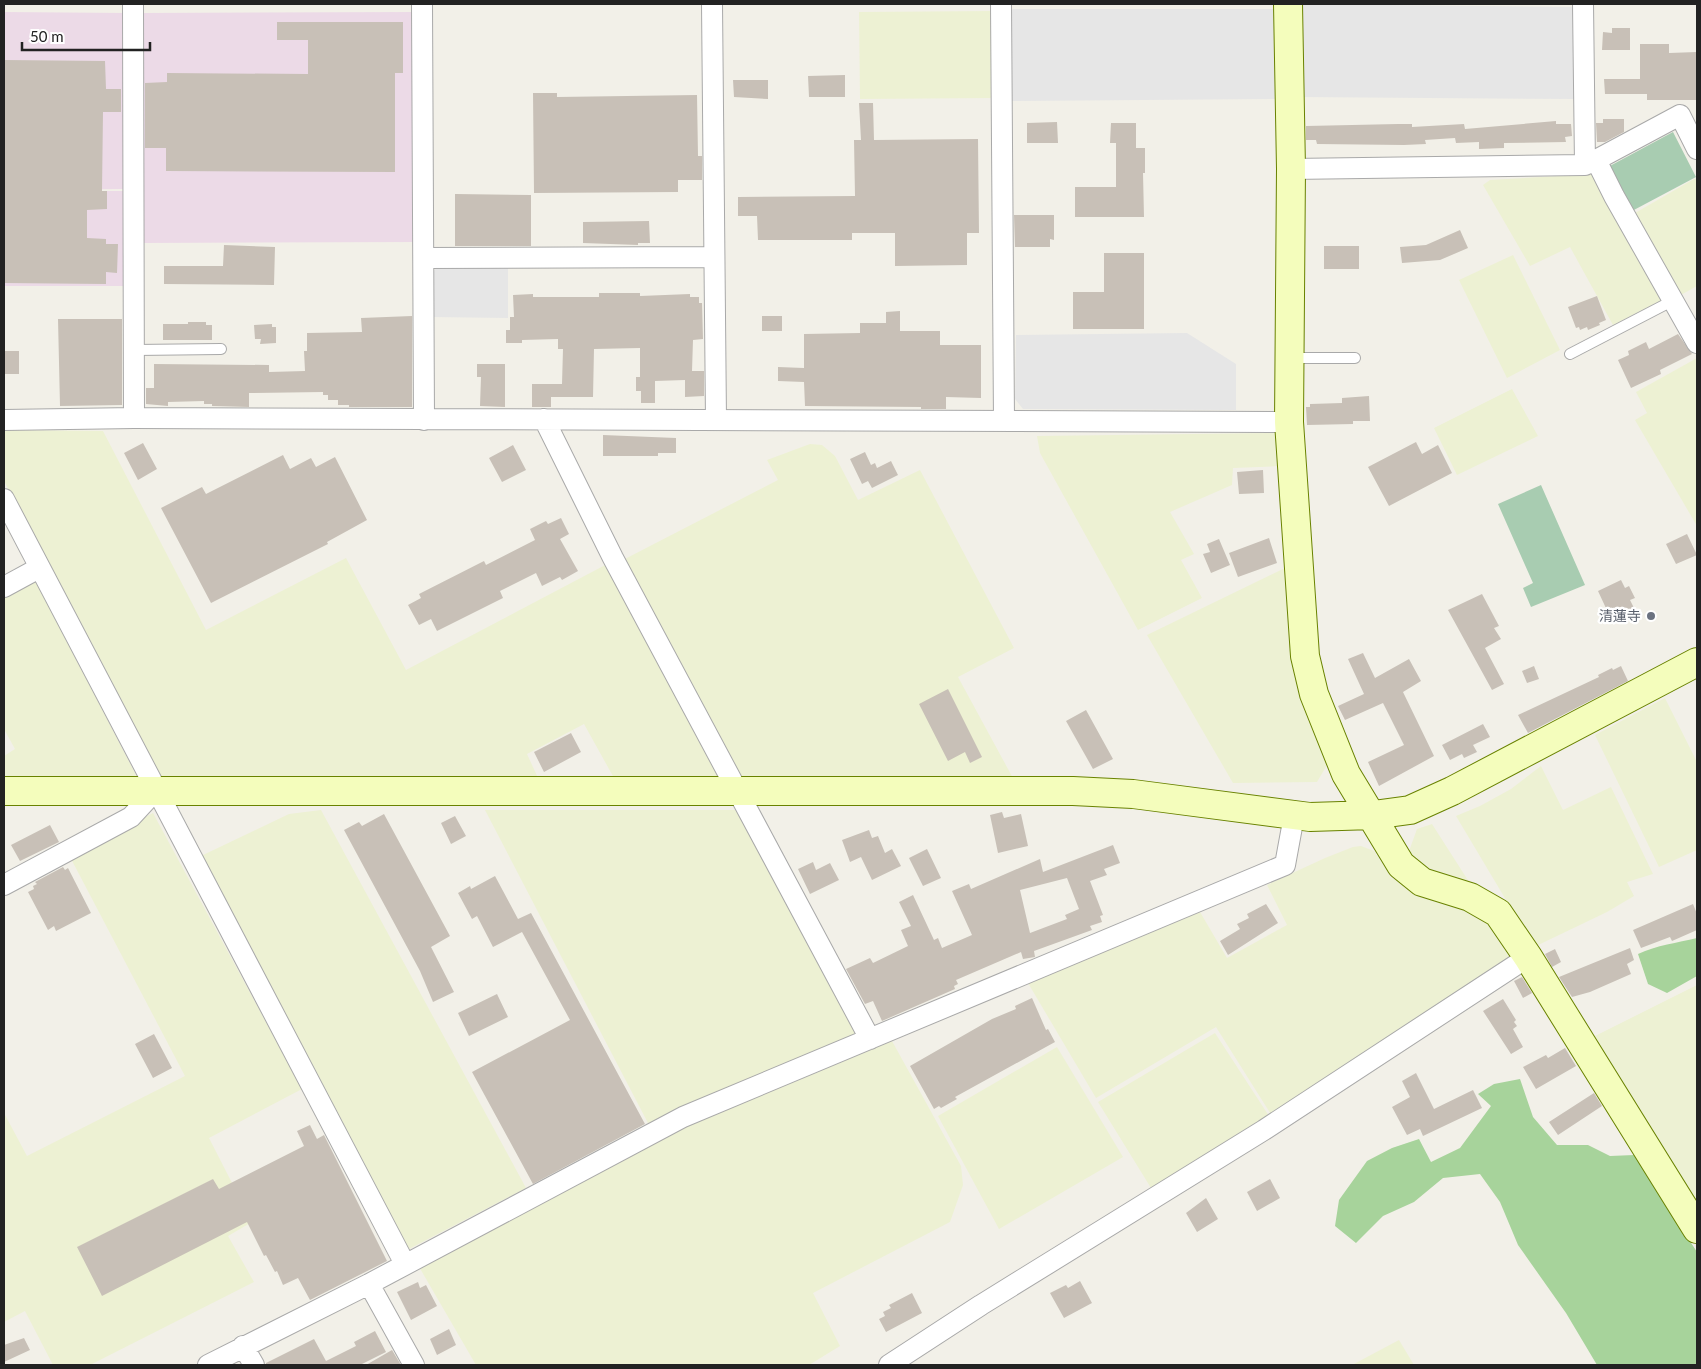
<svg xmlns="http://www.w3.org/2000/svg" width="1701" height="1369" font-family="Lato,'Noto Sans JP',sans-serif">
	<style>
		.industrial { fill: #ecdae7 }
		.farmland { fill: #edf1d3 }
		.forest { fill: #a7d39b }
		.cemetery { fill: #a8ccb1 }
		.parking { fill: #e6e6e6 }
		.building { fill: #c8c0b7; fill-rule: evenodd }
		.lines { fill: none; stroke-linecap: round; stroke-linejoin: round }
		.lane-casing { stroke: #a9a9a9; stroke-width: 12 }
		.street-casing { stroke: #a9a9a9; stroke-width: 22 }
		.secondary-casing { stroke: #698200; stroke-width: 30 }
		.lane { stroke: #fff; stroke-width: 10 }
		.street { stroke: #fff; stroke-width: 20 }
		.secondary { stroke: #f4fdbc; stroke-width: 28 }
		.worship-dot { fill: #6b7280; stroke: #fff; stroke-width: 2 }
		.labels { text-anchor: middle; stroke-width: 4.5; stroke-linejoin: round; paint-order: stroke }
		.worship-label { font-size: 14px; fill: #5b616d; stroke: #fff; text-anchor: end }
	</style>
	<rect width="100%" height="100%" fill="#f2f0e8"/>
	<!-- industrial -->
	<path class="industrial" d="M4 12 127 13 124 189 4 190Z
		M417 12 418 242 144 243 142 13Z
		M4 191H125L123 286H4Z"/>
	<!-- farmland -->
	<path class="farmland" d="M994 11 993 98 860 99 859 12Z
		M1594 174 1664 299 1613 325 1570 247 1530 266 1483 185 1490 180Z
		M1694 179H1697V286L1679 296 1635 213Z
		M1513 255 1560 350 1507 378 1459 280Z
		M1697 358V526L1635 420 1647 413 1636 392Z
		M1512 389 1538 436 1457 475 1434 428Z
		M4 430 103 431 206 630 346 558 406 670 609 563 727 778H614L584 724 527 754 538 778 161 777 4 481Z
		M1280 433 1281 466 1233 468 1232 485 1170 512 1194 554 1181 560 1202 598 1138 630 1040 453 1037 436Z
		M810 444 822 445 835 456 858 500 920 470 1014 648 958 677 1014 780H741L621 561 778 480 767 460Z
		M1287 567 1321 748 1327 765 1317 782 1233 783 1147 635Z
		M34 578 136 775 126 780H6L4 777V756L15 749 4 729V590Z
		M1665 698 1697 762V850L1659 867 1595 735Z
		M1541 766 1563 810 1611 787 1653 874 1627 882 1634 896 1607 912 1534 947 1456 816 1480 806 1511 789Z
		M321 810 526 1188 409 1249 201 856 289 814Z
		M485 810H743L858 1036 649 1125Z
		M153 813 302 1089 209 1138 252 1222 228 1236 254 1282 90 1365H53L25 1311 4 1322V1113L27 1156 185 1076 69 855Z
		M1432 824 1471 885 1424 869 1408 854 1417 829Z
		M1361 846 1374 851 1392 878 1415 892 1480 914 1512 949 1510 957 1402 1032 1272 1116 1216 1027 1096 1098 1028 983 1200 912 1227 958 1287 925 1267 885 1325 858 1353 847Z
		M1697 985V1213L1591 1038Z
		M1215 1033 1269 1116 1151 1188 1098 1102Z
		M892 1041 961 1166 963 1185 950 1222 813 1293 840 1346 809 1365H476L418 1265 688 1126Z
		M1057 1047 1123 1157 999 1229 938 1116Z
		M1399 1340 1414 1365H1352Z"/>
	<!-- forest -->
	<path class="forest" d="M1697 938V976L1667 993 1648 984 1638 954C1657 945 1677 943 1697 938Z
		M1520 1079 1533 1117 1557 1145H1588L1610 1156 1634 1155 1697 1252V1365H1597L1566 1313 1518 1245 1500 1202 1480 1174 1443 1178 1414 1202 1383 1216 1356 1243 1335 1226 1339 1200 1367 1161 1392 1148 1419 1139 1431 1162 1460 1148 1491 1106 1478 1094 1494 1084Z"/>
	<!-- cemetery -->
	<path class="cemetery" d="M1673 132 1696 177 1632 211 1608 167Z
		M1541 485 1585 585 1531 607 1523 588 1533 583 1498 504Z"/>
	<!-- parking -->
	<path class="parking" d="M1297 4 1576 7V99L1298 97Z
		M1013 9H1275L1278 99 1006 101V15Z
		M437 267 508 268V318L430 317V276Z
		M1187 333 1236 364V410L1023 409 1015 399 1016 335Z"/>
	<!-- building -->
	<path class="building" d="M277 22H403V73H395V172L166 171V148H145V83L167 82V73L308 74V40H277Z
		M1612 28H1630V50H1602L1603 32 1612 33Z
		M1640 44H1669V53L1697 52V100H1647V94H1605L1604 79H1640Z
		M4 60 105 61 106 89H121V112H103L102 191H107V209L87 210V238L106 239V244H118L117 273 106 272V284L4 283Z
		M845 75V97H809L808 76Z
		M733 80H768V99L734 97Z
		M533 93H557V97L697 95 698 156H702V180H678V192L534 193Z
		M859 103H873L874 140 978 139 979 233H967V265L895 266V233H852V240H758L757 216H738V197L855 196 854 140H861Z
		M1603 119H1624V132L1605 142H1597L1596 123H1603Z
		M1556 121V124H1571L1572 136 1565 137 1566 142 1504 143V148L1479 149V142L1456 143 1455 138 1425 140 1426 144 1404 145 1317 144 1316 140H1306V126L1398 124H1412V127L1464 124 1465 129Z
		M1057 122 1058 143H1027V123Z
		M1111 123H1136V148H1145V173H1143L1144 217H1075V187H1116V143H1110Z
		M455 194 531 195V246H455Z
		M1014 215H1054V240L1050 239V247H1015Z
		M649 221 650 243H638V245L583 243V222Z
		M1460 230 1468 248 1440 260 1402 263 1400 247 1426 245Z
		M224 245 275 247 274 285 164 284V266H223Z
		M1324 246H1359V269H1324Z
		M1104 253H1144V329H1073V292H1104Z
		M599 293H640V296L690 294V297H699V303H702L703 339 693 340 692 371H704V396L685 397V380L655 381V403H641V391H636V377H640V348L594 349 593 397H551V407H532V384H562L563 349H558V339L522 340V343H506V330H510V317H514L513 295 533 294V297H599Z
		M1597 296 1606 320 1599 323 1600 325 1588 330 1587 327 1580 330 1579 327 1576 328 1568 307Z
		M900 311V331H940V345H981V398L946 397V409H921V407L805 406 804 382 778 381V367L804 368V334L860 333V323H886V312Z
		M412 316V407H349V405H338V400H328V395H323V392L249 393V407L212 406V404H204V401L168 402V406L146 404V388H154V364L269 365V372L305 371 304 351H307V333L362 332 361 318Z
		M762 316H782V331H762Z
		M58 319H122V405L60 406Z
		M188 322H206V325H212V340H163V324H188Z
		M272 324V327H276V343L260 344 261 339H255L254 325Z
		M1678 334 1692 354 1660 370 1661 374 1631 388 1618 360 1629 355 1628 351 1646 342 1649 349Z
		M4 351H19V374H4Z
		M477 364H505V407L480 406 481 377H477Z
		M1369 396 1370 421H1353V424L1307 425 1306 407H1310V404L1342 403V398Z
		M603 435 676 438V453H658V456H603Z
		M1416 442 1422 454 1438 445 1452 473 1389 506 1368 467Z
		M143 443 157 469 138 480 124 453Z
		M513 445 526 470 502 482 489 458Z
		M865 452 871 465 875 463 877 468 891 461 898 475 872 488 868 481 862 484 850 459Z
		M283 455 290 469 311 458 316 467 335 457 367 520 327 542 328 544 211 603 161 508 202 487 206 494Z
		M1263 470 1264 493 1239 494 1237 472Z
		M561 518 569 534 560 539 578 571 562 580 560 577 542 586 536 573 500 591 503 598 437 631 431 619 419 625 408 605 421 598 419 594 484 561 486 565 535 540 530 529 546 521 548 524Z
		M1687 534 1697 555 1676 564 1666 544Z
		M1269 538 1277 563 1238 577 1229 553Z
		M1219 539 1230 565 1211 573 1203 554 1210 552 1207 544Z
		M1621 580 1625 588 1629 586 1635 598 1630 600 1634 608 1611 619 1598 591Z
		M1482 594 1499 626 1494 628 1501 639 1485 648 1504 684 1492 690 1448 610Z
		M1363 653 1375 678 1409 659 1421 681 1403 692 1434 756 1379 786 1368 762 1404 745 1383 703 1345 720 1338 706 1364 694 1348 659Z
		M1534 666 1539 679 1527 683 1522 671Z
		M1621 666 1628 681 1528 733 1518 715 1599 677 1598 675 1612 668 1613 670Z
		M948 689 982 757 970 763 965 752 948 761 919 704Z
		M1086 710 1113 759 1093 769 1066 721Z
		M1483 724 1490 737 1473 745 1477 752 1464 758 1462 754 1450 760 1442 745Z
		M571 733 581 752 544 772 534 752Z
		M1002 812 1004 818 1021 814 1028 846 998 853 990 815Z
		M384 814 450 936 431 947 454 992 433 1002 420 971 344 830 359 822 362 826Z
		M455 816 466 836 451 844 441 823Z
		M50 825 59 842 20 861 11 845Z
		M869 830 872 838 878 836 885 853 892 849 901 866 872 880 861 857 850 862 842 840Z
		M1113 845 1120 863 1104 869 1107 875 1090 881 1103 915 1100 916 1102 922 1090 926 1092 930 1034 951 1035 957 1023 959 1021 952 956 980 958 984 954 986 955 989 882 1021 873 1001 865 1004 846 969 870 958 873 963 908 946 901 930 911 926 899 902 913 895 934 940 938 938 942 948 972 935 952 891 969 884 971 889 1040 859 1043 872ZM1067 878 1079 909 1065 915 1067 919 1030 933 1020 890Z
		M927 849 941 878 923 886 909 858Z
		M813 862 816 870 830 863 839 880 810 894 798 869Z
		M63 867 65 870 68 868 91 913 56 931 54 926 48 930 28 892 34 889 33 886 37 884 35 882Z
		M495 876 518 919 531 913 645 1124 533 1184 472 1072 570 1020 522 932 493 947 477 916 472 919 458 893 470 886 471 889Z
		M1266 904 1278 923 1228 955 1220 941 1240 929 1237 924 1249 918 1247 914Z
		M1693 904 1697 914V930L1672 941 1670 937 1641 948 1633 930Z
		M1630 948 1634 960 1627 964 1631 974 1590 992 1572 997 1559 977Z
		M1555 949 1561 962 1552 967 1545 954Z
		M1522 977 1532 993 1523 998 1514 981Z
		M497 994 508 1017 469 1036 458 1013Z
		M1032 998 1046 1030 1048 1029 1055 1042 955 1097 957 1099 941 1108 939 1106 934 1109 910 1066 992 1019 1016 1009 1015 1006Z
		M1503 999 1516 1020 1514 1022 1517 1026 1513 1029 1523 1047 1511 1054 1483 1011Z
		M154 1034 172 1068 153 1078 135 1044Z
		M1565 1048 1576 1066 1536 1089 1523 1067 1546 1055 1548 1058Z
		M1416 1073 1434 1109 1473 1090 1482 1108 1423 1136 1420 1129 1407 1135 1392 1107 1410 1097 1402 1081Z
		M1594 1093 1602 1106 1558 1135 1549 1122Z
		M310 1125 317 1139 324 1135 387 1261 310 1300 298 1278 283 1285 277 1271 275 1272 266 1255 264 1256 247 1222 102 1296 77 1247 213 1179 219 1189 304 1146 297 1131Z
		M1270 1179 1280 1198 1257 1211 1247 1192Z
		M1206 1198 1218 1219 1197 1232 1186 1213Z
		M1080 1281 1092 1303 1064 1318 1050 1293 1066 1285 1068 1288Z
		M418 1282 420 1288 426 1285 437 1306 411 1320 397 1292Z
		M912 1293 922 1313 886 1332 879 1319 885 1316 883 1312 891 1308 889 1305Z
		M449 1329 456 1345 437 1355 430 1339Z
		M375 1331 386 1352 360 1365H266V1363L314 1339 326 1361 356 1346 354 1342Z
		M24 1338 30 1350 4 1362V1345Z
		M392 1350 401 1365H366Z"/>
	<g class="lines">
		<defs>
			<path id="lane" d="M135 350 221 349
				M1570 354 1674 300
				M1291 358H1355"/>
			<path id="street" d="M133 4 134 418
				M422 4 424 420
				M712 4 716 420
				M1001 4 1004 420
				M1596 160 1680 115 1697 149
				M1585 165 1596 160 1614 196 1697 343
				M1291 169 1585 165 1583 4
				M424 258 714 257
				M544 419 613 558 870 1039
				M4 420 134 418 1289 422
				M4 499 405 1264
				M4 587 39 568
				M4 885 131 817 155 791
				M369 1284 414 1365
				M243 1346 254 1365
				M208 1365 369 1284 683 1117 1285 865 1294 816
				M889 1365 981 1305 1264 1130 1528 957"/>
			<path id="secondary" d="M1288 4 1291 169 1289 422 1305 656 1314 694 1346 774 1401 865 1422 882 1470 897 1498 913 1528 957 1697 1229
				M4 791H1073L1133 794 1310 817 1373 815 1410 810 1452 791 1697 662"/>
		</defs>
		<!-- lane casing -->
		<use href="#lane" class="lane-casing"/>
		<!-- street casing -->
		<use href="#street" class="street-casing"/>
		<!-- secondary casing -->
		<use href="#secondary" class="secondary-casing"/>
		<!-- lane -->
		<use href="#lane" class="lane"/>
		<!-- street -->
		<use href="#street" class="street"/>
		<!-- secondary -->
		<use href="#secondary" class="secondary"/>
	</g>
	<!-- markers -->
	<circle class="worship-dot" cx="1651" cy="616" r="5"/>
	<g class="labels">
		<!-- worship labels -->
		<g class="worship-label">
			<text x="1641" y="621">清蓮寺</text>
		</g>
	</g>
	<!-- border -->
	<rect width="1701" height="1369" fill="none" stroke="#222222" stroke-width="10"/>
	<!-- scale -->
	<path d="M22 42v8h128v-8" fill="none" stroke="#222222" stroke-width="2.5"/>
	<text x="30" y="42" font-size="15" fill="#222222" stroke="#ffffff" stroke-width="4" paint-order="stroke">50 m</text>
</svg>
